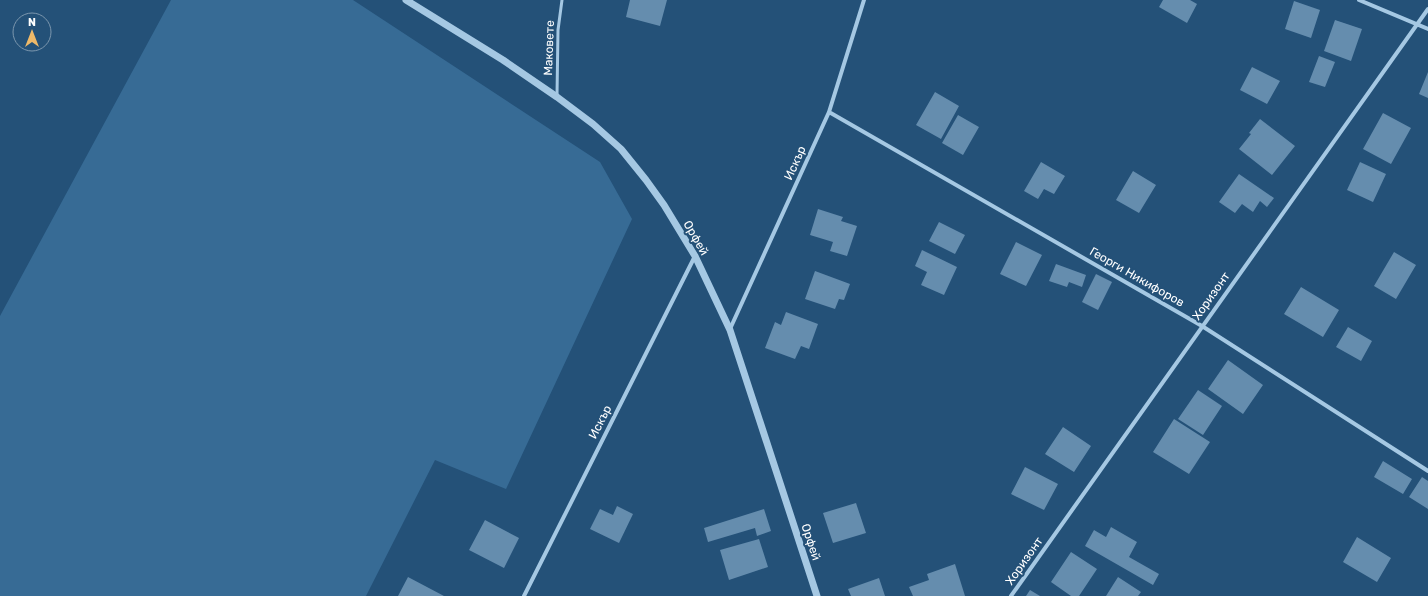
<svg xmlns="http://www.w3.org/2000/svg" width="1428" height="596" font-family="Rubik,sans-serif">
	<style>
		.grass { fill: #376b95 }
		.building { fill: #658dae }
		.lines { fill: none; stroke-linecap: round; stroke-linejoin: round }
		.service { stroke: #a5c8e3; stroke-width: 3 }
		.minor { stroke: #a5c8e3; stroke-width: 4 }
		.tertiary { stroke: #a5c8e3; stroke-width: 7 }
		.labels { text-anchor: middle; stroke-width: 4; stroke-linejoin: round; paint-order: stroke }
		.street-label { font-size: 12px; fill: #fff; stroke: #245178 }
	</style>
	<rect width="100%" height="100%" fill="#245178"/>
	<!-- grass -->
	<path class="grass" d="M171 0H353L600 162 632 219 506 489 435 460 366 596H0V316Z"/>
	<!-- building -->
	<path class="building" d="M630 0H667L660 26 626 17Z
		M1163 0H1190L1197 4 1187 23 1159 7Z
		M1294 1 1320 10 1311 38 1285 29Z
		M1335 20 1362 29 1351 61 1324 51Z
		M1319 56 1335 62 1325 87 1309 82Z
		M1252 67 1280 81 1267 104 1240 90Z
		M1428 72V98L1419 94Z
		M935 92 959 106 941 139 916 125Z
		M1383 113 1411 128 1391 164 1363 149Z
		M958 115 979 127 963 155 942 143Z
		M1260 119 1295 146 1272 175 1239 149 1251 134 1249 133Z
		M1041 162 1065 176 1054 194 1044 189 1038 199 1024 191Z
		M1360 162 1386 174 1373 202 1347 190Z
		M1133 171 1156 185 1139 213 1116 200Z
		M1239 174 1274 198 1267 207 1260 201 1253 212 1242 204 1235 213 1219 202Z
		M818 209 843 217 841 221 857 226 847 256 830 251 833 242 810 235Z
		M939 222 965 235 955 254 929 241Z
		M1016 242 1042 255 1026 286 1000 274Z
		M922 250 957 267 944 295 921 285 927 272 915 266Z
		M1394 252 1416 265 1396 299 1374 286Z
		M1056 264 1086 275 1082 287 1069 282 1067 287 1049 281Z
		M815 271 850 284 844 300 839 299 835 309 805 299Z
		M1096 274 1112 282 1098 310 1082 302Z
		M1301 287 1339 310 1323 337 1284 314Z
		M786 312 818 324 809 349 801 346 795 359 765 348 775 322 781 325Z
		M1348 327 1372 341 1361 361 1336 347Z
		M1228 360 1263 385 1243 414 1208 389Z
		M1198 390 1222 406 1203 435 1178 419Z
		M1174 419 1210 442 1189 474 1153 452Z
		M1063 427 1091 446 1074 472 1045 454Z
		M1383 461 1412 479 1403 494 1374 477Z
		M1025 467 1058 484 1044 510 1011 494Z
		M1422 477 1428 481V509L1409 497Z
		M856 503 866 533 833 543 823 513Z
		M617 506 633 514 619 543 590 529 600 509 613 515Z
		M764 509 771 531 757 536 755 528 708 542 704 528Z
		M485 520 519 538 504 568 469 550Z
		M1111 527 1137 542 1129 557 1159 574 1153 585 1085 546 1094 530 1106 537Z
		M1357 537 1391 558 1377 582 1343 562Z
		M759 539 768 567 729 580 720 550Z
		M1071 552 1097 569 1079 596H1071L1051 582Z
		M955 564 965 596H913L909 587 929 580 927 574Z
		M408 577 444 596H398Z
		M1118 577 1141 592 1138 596H1106Z
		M879 578 885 596H851L848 589Z
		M1030 590 1040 596H1026Z"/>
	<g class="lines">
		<!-- service -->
		<path class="service" d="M557 95 558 30 562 0"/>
		<!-- minor -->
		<path class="minor" d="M1359 0 1428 29
			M829 112 1202 326 1428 471
			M730 329 829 112 864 0
			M524 596 695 256
			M1011 596 1428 9"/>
		<!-- tertiary -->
		<path class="tertiary" d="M406 0 503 60 557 97 593 124 621 149 646 180 664 205 695 256 730 330 817 596"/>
	</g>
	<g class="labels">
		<!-- street labels -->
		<g class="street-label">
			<text transform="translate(549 48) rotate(-88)" y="4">Маковете</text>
			<text transform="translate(795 163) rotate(-66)" y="4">Искър</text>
			<text transform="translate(696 238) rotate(60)" y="4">Орфей</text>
			<text transform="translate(1137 277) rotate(30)" y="4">Георги Никифоров</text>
			<text transform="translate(1211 296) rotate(-55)" y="4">Хоризонт</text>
			<text transform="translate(600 422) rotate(-63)" y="4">Искър</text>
			<text transform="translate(811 542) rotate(72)" y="4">Орфей</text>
			<text transform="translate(1024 561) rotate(-55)" y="4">Хоризонт</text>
		</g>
	</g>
	<!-- north arrow -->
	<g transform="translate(32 32)"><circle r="19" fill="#245178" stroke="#7c97ae"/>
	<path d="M0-3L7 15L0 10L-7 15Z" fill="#eeb969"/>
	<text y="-6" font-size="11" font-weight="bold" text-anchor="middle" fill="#ffffff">N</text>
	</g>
</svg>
